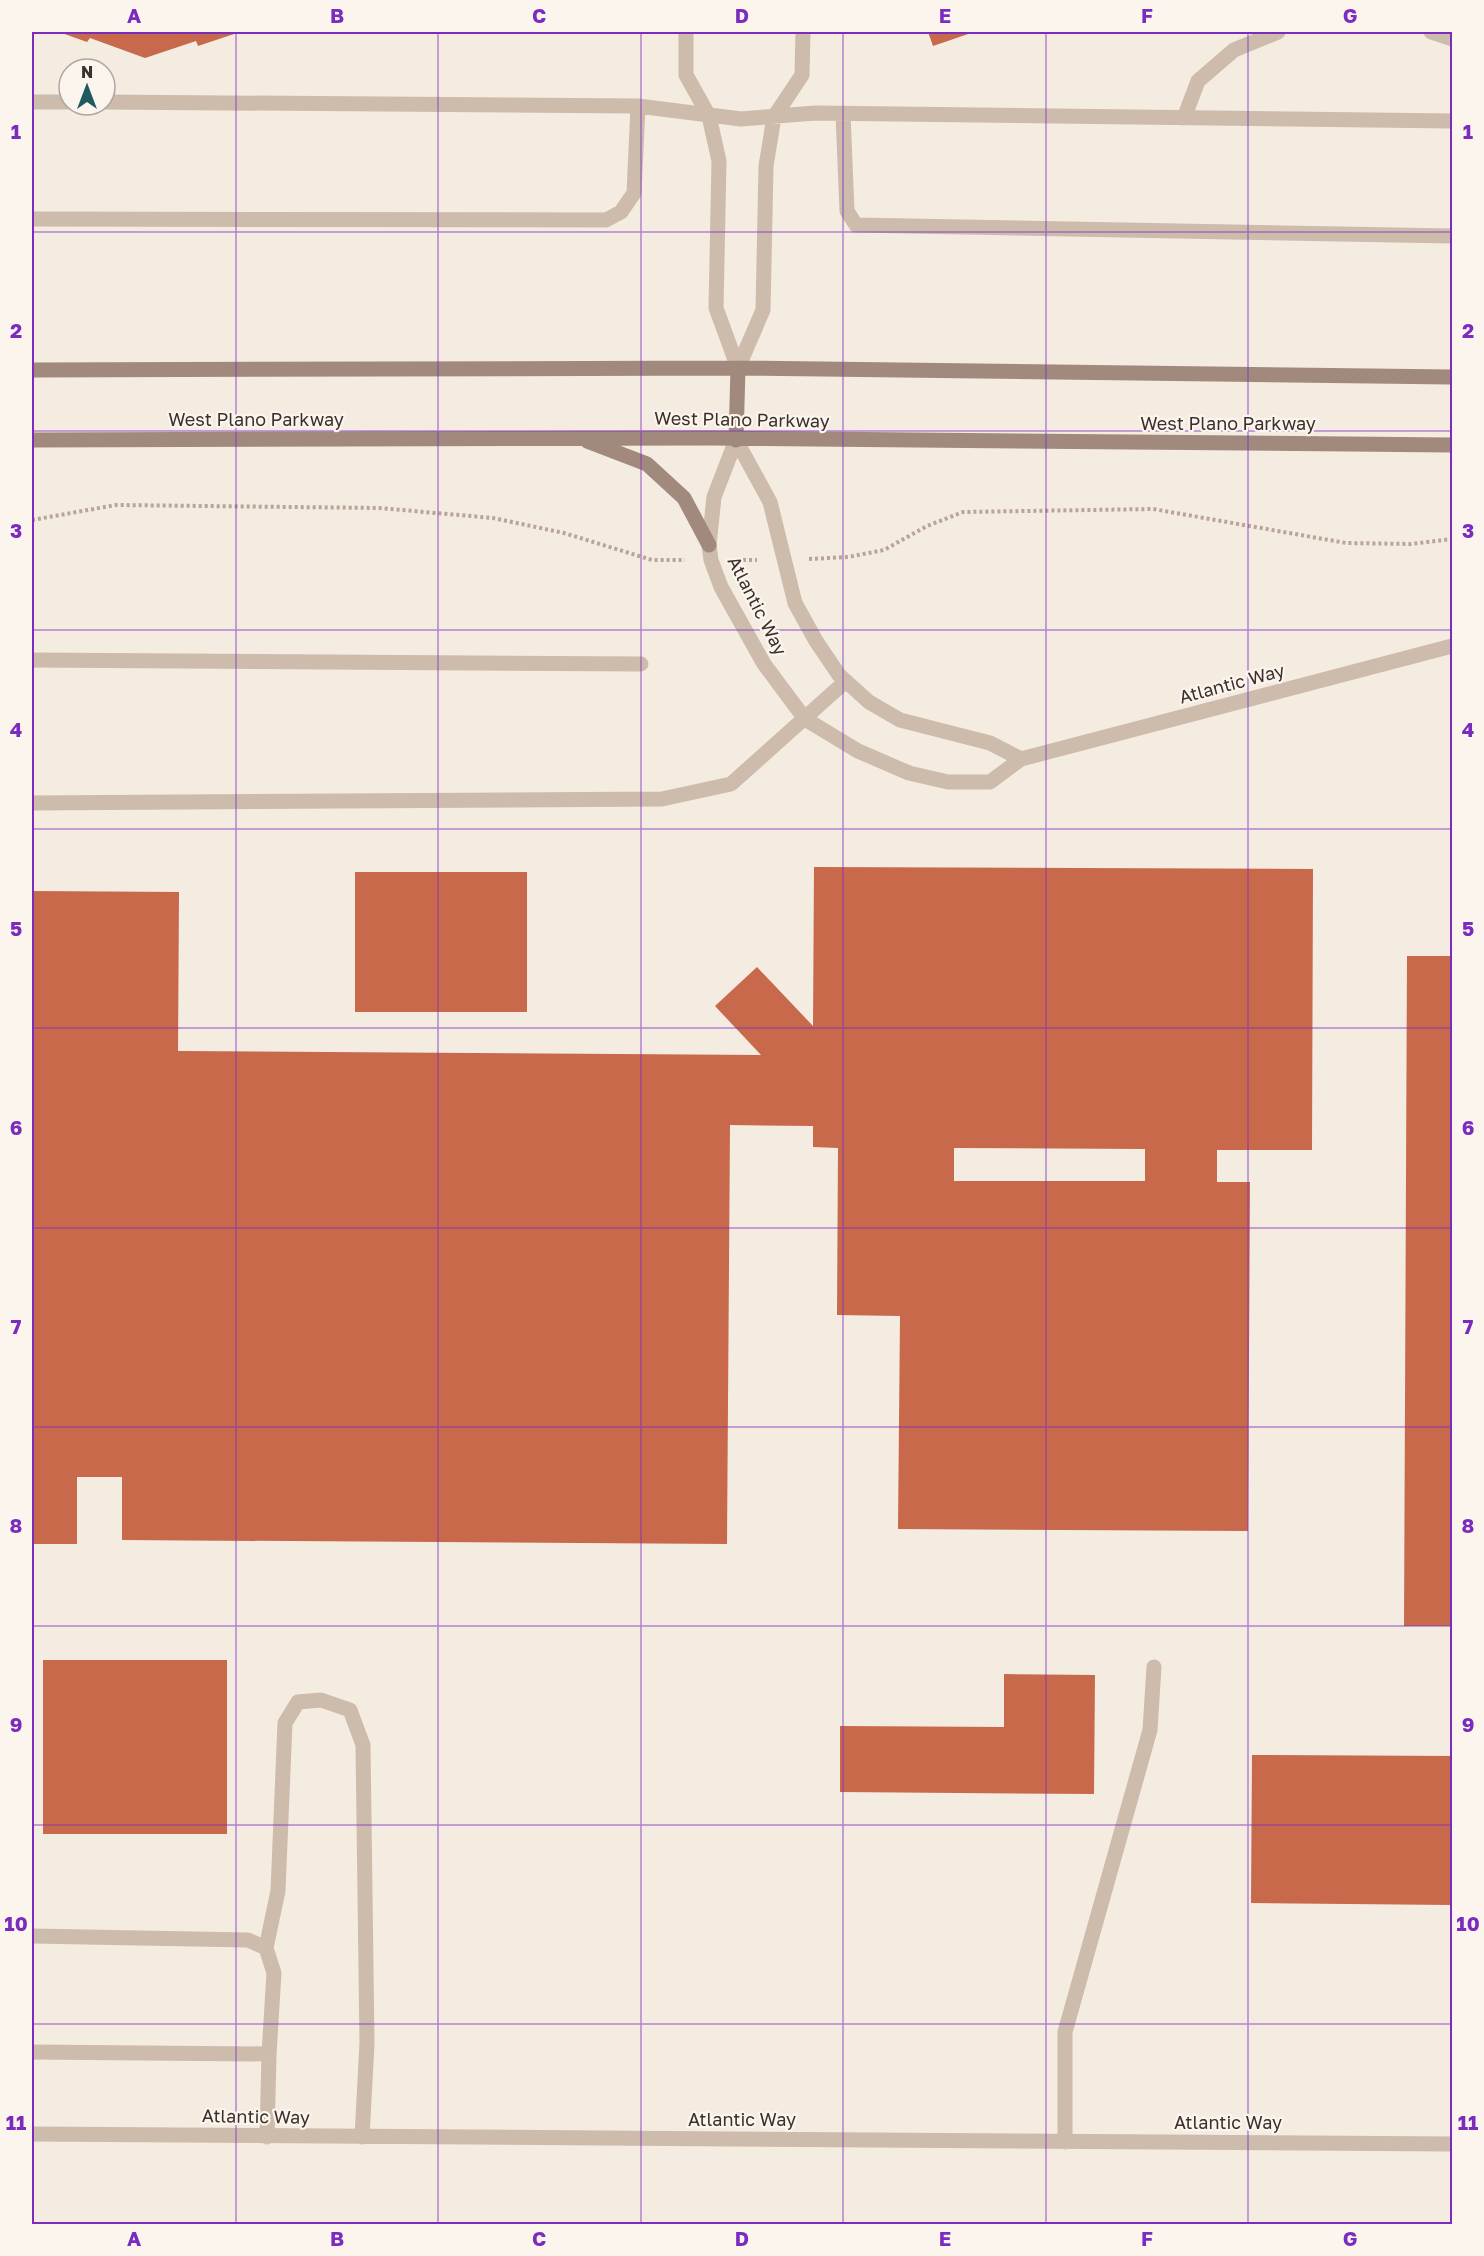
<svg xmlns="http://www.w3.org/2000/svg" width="1484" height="2256" font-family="'Golos Text',sans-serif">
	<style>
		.building { fill: #c8694b; fill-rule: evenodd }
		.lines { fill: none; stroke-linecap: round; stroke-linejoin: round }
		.path { stroke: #b9a596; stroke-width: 4; stroke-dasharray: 3 3; stroke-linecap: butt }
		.service { stroke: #cdbbac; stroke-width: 15 }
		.secondary { stroke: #a18a7d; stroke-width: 15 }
		.grid { fill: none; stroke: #7b2cbf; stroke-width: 1.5; stroke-opacity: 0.55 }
		.labels { text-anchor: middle; stroke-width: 4.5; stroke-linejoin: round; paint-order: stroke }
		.street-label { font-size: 18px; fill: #3b302b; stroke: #fbf5ee }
		.neatline { fill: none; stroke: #7b2cbf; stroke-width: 2 }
		.grid-label { font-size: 20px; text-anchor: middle; font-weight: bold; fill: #7b2cbf }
	</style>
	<rect width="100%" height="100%" fill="#f4ebe1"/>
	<!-- building -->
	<path class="building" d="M59 32H240L198 46 196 41 145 58 90 38 87 42Z
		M928 32H974L933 46Z
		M814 867 1313 869 1312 1150H1217V1182H1250L1248 1531 898 1529 900 1316 837 1315 838 1148 813 1147V1126L730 1125 727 1544 122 1540V1477H77V1544H32V891L179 892 178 1051 761 1055 715 1006 757 967 813 1026ZM954 1148 1145 1149V1181H954Z
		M355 872H527V1012H355Z
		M1407 956H1452V1626H1404Z
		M43 1660H227V1834H43Z
		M1004 1674 1095 1675 1094 1794 840 1792V1726L1004 1727Z
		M1252 1755 1452 1756V1905L1251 1903Z"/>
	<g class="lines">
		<!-- path -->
		<path class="path" d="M32 520 116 505 379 508 493 518 564 533 652 560H685
			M809 559 848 557 884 550 927 526 963 512 1153 509 1346 543 1411 544 1452 539
			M737 560H757"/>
		<!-- service -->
		<path class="service" d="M686 32V75L709 116 719 161 716 308 738 368
			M1431 32 1452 39
			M32 102H69
			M105 102 638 106 741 119 815 113 1452 121
			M843 114 847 211 856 225 1452 236
			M1184 118 1198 81 1234 50 1278 32
			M32 219 606 220 621 212 634 193 638 106
			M738 368 763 310 766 166 774 117 802 75 803 32
			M736 440 714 497 709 545 711 560 721 587 764 664 805 719 858 751 909 773 948 782H990L1021 759 1452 646
			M736 440 770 502 795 603 816 641 839 675 869 702 900 720 990 743 1021 759
			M32 660 641 664
			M32 803 662 799 731 784 846 681
			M32 1936 248 1940 266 1948 274 1973 269 2054 32 2052
			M266 1948 278 1891 285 1723 298 1702 321 1700 350 1710 363 1745 367 2043 362 2137
			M32 2134 1452 2144
			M267 2137 269 2054
			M1065 2142V2032L1150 1730 1154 1667"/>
		<!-- secondary -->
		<path class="secondary" d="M32 370 738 368 1452 377
			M32 440 707 438 1452 445
			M736 440 738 368
			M587 441 647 464 684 498 709 545"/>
	</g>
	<!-- grid -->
	<path class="grid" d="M236 32V2224M438 32V2224M641 32V2224M843 32V2224M1046 32V2224M1248 32V2224M32 232H1452M32 431H1452M32 630H1452M32 829H1452M32 1028H1452M32 1228H1452M32 1427H1452M32 1626H1452M32 1825H1452M32 2024H1452"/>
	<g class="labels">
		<!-- street labels -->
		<g class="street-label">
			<text x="256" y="426">West Plano Parkway</text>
			<text transform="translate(742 420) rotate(1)" y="6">West Plano Parkway</text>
			<text x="1228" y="430">West Plano Parkway</text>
			<text transform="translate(757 606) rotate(63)" y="6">Atlantic Way</text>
			<text transform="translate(1232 684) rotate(-15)" y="6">Atlantic Way</text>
			<text transform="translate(256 2117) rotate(1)" y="6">Atlantic Way</text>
			<text x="742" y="2126">Atlantic Way</text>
			<text x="1228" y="2129">Atlantic Way</text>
		</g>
	</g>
	<!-- border -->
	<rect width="1484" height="2256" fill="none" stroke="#fbf5ee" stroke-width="66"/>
	<!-- north arrow -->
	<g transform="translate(87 87)"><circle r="28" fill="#fbf5ee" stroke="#aea6a0" stroke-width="1.5"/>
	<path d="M0-4.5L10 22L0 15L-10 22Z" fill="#1f5a5e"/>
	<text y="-9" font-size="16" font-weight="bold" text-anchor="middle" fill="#3b302b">N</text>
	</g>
	<rect x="33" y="33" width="1418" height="2190" class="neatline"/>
	<g class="grid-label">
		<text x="134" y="23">A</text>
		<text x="337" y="23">B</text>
		<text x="539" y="23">C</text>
		<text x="742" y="23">D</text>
		<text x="945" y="23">E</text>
		<text x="1147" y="23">F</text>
		<text x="1350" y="23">G</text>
		<text x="16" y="139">1</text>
		<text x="1468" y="139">1</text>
		<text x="16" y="338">2</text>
		<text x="1468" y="338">2</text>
		<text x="16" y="538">3</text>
		<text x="1468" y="538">3</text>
		<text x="16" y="737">4</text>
		<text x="1468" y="737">4</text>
		<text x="16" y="936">5</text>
		<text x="1468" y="936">5</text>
		<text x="16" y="1135">6</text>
		<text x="1468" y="1135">6</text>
		<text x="16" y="1334">7</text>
		<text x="1468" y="1334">7</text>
		<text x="16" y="1533">8</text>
		<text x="1468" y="1533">8</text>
		<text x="16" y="1732">9</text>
		<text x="1468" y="1732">9</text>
		<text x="16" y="1931">10</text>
		<text x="1468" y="1931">10</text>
		<text x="16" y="2130">11</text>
		<text x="1468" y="2130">11</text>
		<text x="134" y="2246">A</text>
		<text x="337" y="2246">B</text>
		<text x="539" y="2246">C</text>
		<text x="742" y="2246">D</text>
		<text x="945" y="2246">E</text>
		<text x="1147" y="2246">F</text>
		<text x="1350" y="2246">G</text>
	</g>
</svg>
